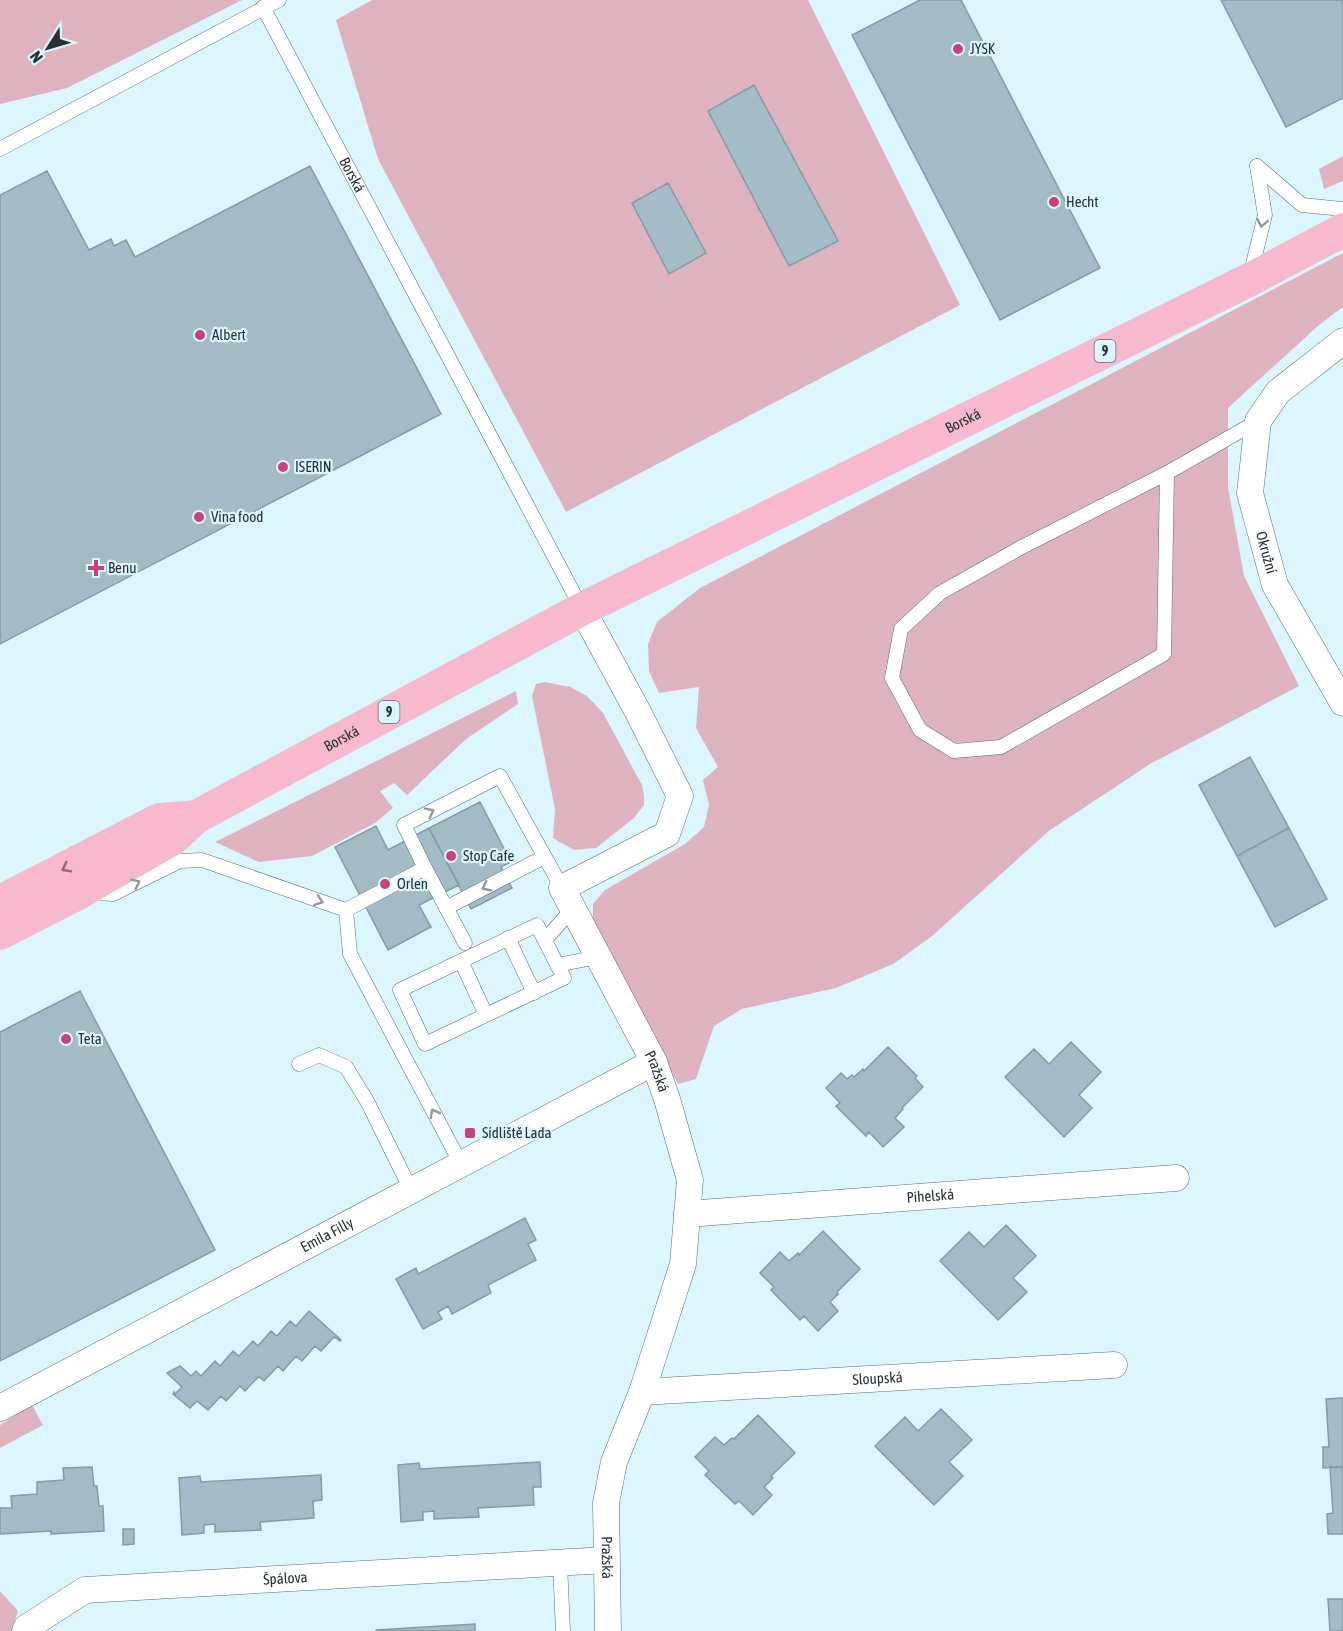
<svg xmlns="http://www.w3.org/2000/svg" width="1343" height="1631" font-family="'Asap Condensed',sans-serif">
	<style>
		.green { fill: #deb3bf }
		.building { fill: #a3bbc4; stroke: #849ba4; stroke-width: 1.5 }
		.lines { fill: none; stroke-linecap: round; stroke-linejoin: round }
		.service-casing { stroke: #576e76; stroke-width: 15 }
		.minor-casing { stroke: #576e76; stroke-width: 27 }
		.primary-casing { stroke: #d8dadb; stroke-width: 34 }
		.service { stroke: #fff; stroke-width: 14 }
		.minor { stroke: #fff; stroke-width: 26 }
		.primary { stroke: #f8b8ce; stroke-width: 33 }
		.oneway { stroke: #93989a }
		.oneway2 { stroke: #856e7a }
		.poi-dot { fill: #ca4179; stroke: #dcf6ff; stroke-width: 2 }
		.labels { text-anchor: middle; stroke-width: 4.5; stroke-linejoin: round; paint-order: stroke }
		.shield { fill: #dcf6ff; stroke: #5d6c72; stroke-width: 1.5 }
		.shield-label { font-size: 14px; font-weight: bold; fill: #273135 }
		.poi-label { font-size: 15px; fill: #273135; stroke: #dcf6ff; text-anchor: start }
		.street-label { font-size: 15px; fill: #273135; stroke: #dcf6ff }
	</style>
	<rect width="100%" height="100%" fill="#dcf6ff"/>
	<!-- green -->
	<path class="green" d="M0 0H242L67 88 0 104Z
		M372 0H808L960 305 566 512 378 159 336 20Z
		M1343 156V181L1324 189 1319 169Z
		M1343 253V307L1319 325 1228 408V487L1244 576 1299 686 1150 764 1050 830 931 937 893 964 836 988 742 1009 714 1026 696 1079 678 1084 593 920V904L605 890 685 844 704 827 709 805 703 780 718 767 696 728 699 687 659 693 649 671 648 644 657 622 700 588Z
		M545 682 570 687 587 696 603 713 642 785 644 795V805L634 818 596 848 574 850 553 838 555 809 532 696 536 684Z
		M516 691 518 704 466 739 407 795 394 783 380 791 393 808 375 823 312 856 259 862 215 842Z
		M32 1405 43 1425 0 1448V1425Z
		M0 1591 18 1611 11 1631H0Z"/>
	<!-- building -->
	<path class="building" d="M920 0H961L1100 268 1000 320 852 35Z
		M1221 0H1343V98L1286 127Z
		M754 85 838 241 789 266 708 111Z
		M310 166 441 414 0 644V195L47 171 89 250 111 239 114 246 126 240 135 257Z
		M668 183 706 253 669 274 632 203Z
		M1250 757 1289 828 1237 856 1199 785Z
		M480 802 511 862 501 867 512 888 471 909 429 828Z
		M376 826 388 850 429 828 459 885 419 905 431 927 388 950 335 847Z
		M1289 828 1327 899 1275 927 1237 856Z
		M80 991 215 1250 0 1361V1032Z
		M1071 1042 1101 1072 1079 1095 1092 1108 1064 1137 1005 1077 1034 1049 1049 1064Z
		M888 1047 917 1076 915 1078 923 1087 902 1108 903 1109 895 1118 904 1127 883 1147 869 1132 866 1136 836 1106 840 1103 826 1088 841 1073 847 1079 852 1075 854 1077 863 1069 864 1071Z
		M525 1218 536 1240 528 1244 536 1260 488 1285 491 1293 452 1314 448 1306 438 1312 442 1319 423 1329 396 1279 416 1268 418 1274Z
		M1006 1225 1036 1256 1013 1278 1027 1292 998 1320 940 1261 969 1232 984 1247Z
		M823 1231 860 1269 837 1292 838 1294 830 1302 838 1311 818 1331 804 1316 800 1320 771 1290 774 1287 760 1273 780 1252 789 1261 798 1253 799 1255Z
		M309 1311 341 1340 340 1341 334 1337 321 1351 315 1346 302 1361 296 1356 283 1371 278 1366 264 1381 259 1376 245 1391 240 1386 226 1401 221 1396 208 1410 197 1401 190 1408 173 1394 174 1392 175 1394 182 1387 167 1373 180 1366 191 1376 196 1371 201 1376 215 1361 220 1366 233 1351 239 1356 253 1341 258 1346 271 1331 277 1336 290 1321 296 1326Z
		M1343 1398V1467L1323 1468V1447H1329L1326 1399Z
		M941 1409 972 1440 949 1462 963 1476 934 1505 875 1446 905 1417 918 1431Z
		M758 1415 795 1453 771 1476 773 1478 764 1487 772 1495 753 1515 739 1501 735 1504 705 1475 709 1471 695 1457 715 1437 724 1445 732 1438 734 1439Z
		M540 1462 541 1487H533L534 1505 478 1508 479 1517 434 1519V1511L423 1512V1520L401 1522 398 1465 419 1463 420 1469Z
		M92 1467 94 1486H97L99 1506H103L104 1531 51 1534V1531L0 1534V1508H12L11 1496 37 1494V1482L64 1480 63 1468Z
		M1330 1467H1343V1534H1328L1327 1514 1333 1513Z
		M321 1475 322 1500 313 1501 314 1518 260 1522 261 1530 215 1532V1524L204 1525V1533L182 1535 179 1478 200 1476 201 1482Z
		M123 1529H134V1544L123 1545Z
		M1328 1599H1343V1631H1330Z
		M475 1624V1631H376V1630Z"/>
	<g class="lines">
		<defs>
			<g id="service">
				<path id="s1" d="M263 7 582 609"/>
				<path d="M0 149 279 0"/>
				<path d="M1257 166 1302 205 1343 209"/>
				<path d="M1250 276 1265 215 1257 166"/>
				<path d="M1167 473 1164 654 1001 747 954 751 920 730 892 678 901 629 940 593 1020 548 1167 473 1258 421"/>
				<path d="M425 868 465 943"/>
				<path d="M94 893 113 894 180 861 202 860 346 910 425 868 404 825 500 776 562 888"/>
				<path d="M446 908 544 857"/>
				<path d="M346 910 350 954 461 1164"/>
				<path d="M537 925 564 978 425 1044 400 990Z"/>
				<path d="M508 938 534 993"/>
				<path d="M545 940 573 908"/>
				<path d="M461 961 486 1015"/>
				<path d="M557 965 598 957"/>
				<path d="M299 1064 319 1055 346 1067 367 1101 411 1190"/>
				<path d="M560 1563 563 1631"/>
			</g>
			<g id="minor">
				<path id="s2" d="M1343 341 1278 392 1258 421 1250 493 1275 585 1343 703"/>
				<path id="s3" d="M582 609 638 712 680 796 667 834 562 888 654 1062 667 1099 690 1180 683 1264 642 1392 614 1462 606 1503 608 1631"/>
				<path id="s4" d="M687 1214 1176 1178"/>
				<path id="s5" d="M642 1392 1114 1365"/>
				<path id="s6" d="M0 1408 654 1062"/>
				<path id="s7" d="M25 1631 26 1628 85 1590 606 1560"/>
			</g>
			<g id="primary">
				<path d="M0 902 159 820 196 817"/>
				<path id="s8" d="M0 933 80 892 171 840 196 817 582 609 1249 280 1343 230"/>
			</g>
		</defs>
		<!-- service casing -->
		<use href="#service" class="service-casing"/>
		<!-- minor casing -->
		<use href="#minor" class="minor-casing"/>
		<!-- primary casing -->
		<use href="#primary" class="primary-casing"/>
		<!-- service -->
		<use href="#service" class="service"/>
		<!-- minor -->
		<use href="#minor" class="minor"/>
		<!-- primary -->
		<use href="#primary" class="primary"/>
	</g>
	<!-- one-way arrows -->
	<defs><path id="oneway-chevron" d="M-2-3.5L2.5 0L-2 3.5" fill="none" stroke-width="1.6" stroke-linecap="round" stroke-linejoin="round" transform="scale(1.5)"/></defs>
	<g class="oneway">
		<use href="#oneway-chevron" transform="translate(1262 223) rotate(101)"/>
		<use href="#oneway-chevron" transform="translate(430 812) rotate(-27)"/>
		<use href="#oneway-chevron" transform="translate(136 883) rotate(-26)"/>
		<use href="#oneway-chevron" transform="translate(486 887) rotate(153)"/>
		<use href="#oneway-chevron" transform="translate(319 901) rotate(20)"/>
		<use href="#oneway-chevron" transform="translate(434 1113) rotate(-118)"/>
	</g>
	<use class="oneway2" href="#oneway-chevron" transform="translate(66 868) rotate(153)"/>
	<!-- markers -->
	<g class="poi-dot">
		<circle cx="958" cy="49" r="6"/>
		<circle cx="1054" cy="202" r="6"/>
		<circle cx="200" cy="335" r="6"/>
		<circle cx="283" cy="467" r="6"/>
		<circle cx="199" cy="517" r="6"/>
		<path d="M93 559h6v6h6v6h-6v6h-6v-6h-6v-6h6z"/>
		<circle cx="451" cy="856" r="6"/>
		<circle cx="385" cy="884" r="6"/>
		<circle cx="66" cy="1039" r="6"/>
		<rect x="464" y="1127" width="12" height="12" rx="3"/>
	</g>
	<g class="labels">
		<!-- shield labels -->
		<g class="shield">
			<rect x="1094.5" y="340" width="21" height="22" rx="4.5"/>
			<rect x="378.5" y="701" width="21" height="22" rx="4.5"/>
		</g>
		<g class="shield-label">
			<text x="1105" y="356">9</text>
			<text x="389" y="717">9</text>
		</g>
		<!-- poi labels -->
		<g class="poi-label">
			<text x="970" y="54">JYSK</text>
			<text x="1066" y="207">Hecht</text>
			<text x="212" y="340">Albert</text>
			<text x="295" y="472">ISERIN</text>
			<text x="211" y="522">Vina food</text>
			<text x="108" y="573">Benu</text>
			<text x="463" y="861">Stop Cafe</text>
			<text x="397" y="889">Orlen</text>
			<text x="78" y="1044">Teta</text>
			<text x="482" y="1138">Sídliště Lada</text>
		</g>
		<!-- street labels -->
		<g class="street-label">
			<text dy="5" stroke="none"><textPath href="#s1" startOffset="190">Borská</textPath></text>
			<text dy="5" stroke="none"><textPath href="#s8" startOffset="1092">Borská</textPath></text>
			<text dy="5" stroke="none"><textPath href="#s2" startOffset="252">Okružní</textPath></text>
			<text dy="5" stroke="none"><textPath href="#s8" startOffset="394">Borská</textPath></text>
			<text dy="5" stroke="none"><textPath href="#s3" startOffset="576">Pražská</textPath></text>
			<text dy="5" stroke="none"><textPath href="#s4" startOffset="244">Pihelská</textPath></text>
			<text dy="5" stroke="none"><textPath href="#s6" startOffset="370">Emila Filly</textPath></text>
			<text dy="5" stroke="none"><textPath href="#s5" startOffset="236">Sloupská</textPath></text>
			<text dy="5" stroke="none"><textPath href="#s3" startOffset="1080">Pražská</textPath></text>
			<text dy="5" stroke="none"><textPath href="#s7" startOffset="274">Špálova</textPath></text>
		</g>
	</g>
	<!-- north arrow -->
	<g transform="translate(48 48) rotate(233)" stroke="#dcf6ff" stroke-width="4.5" paint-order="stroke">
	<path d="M0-4.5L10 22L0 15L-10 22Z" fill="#273135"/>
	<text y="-9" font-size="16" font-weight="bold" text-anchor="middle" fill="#273135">N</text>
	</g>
</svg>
